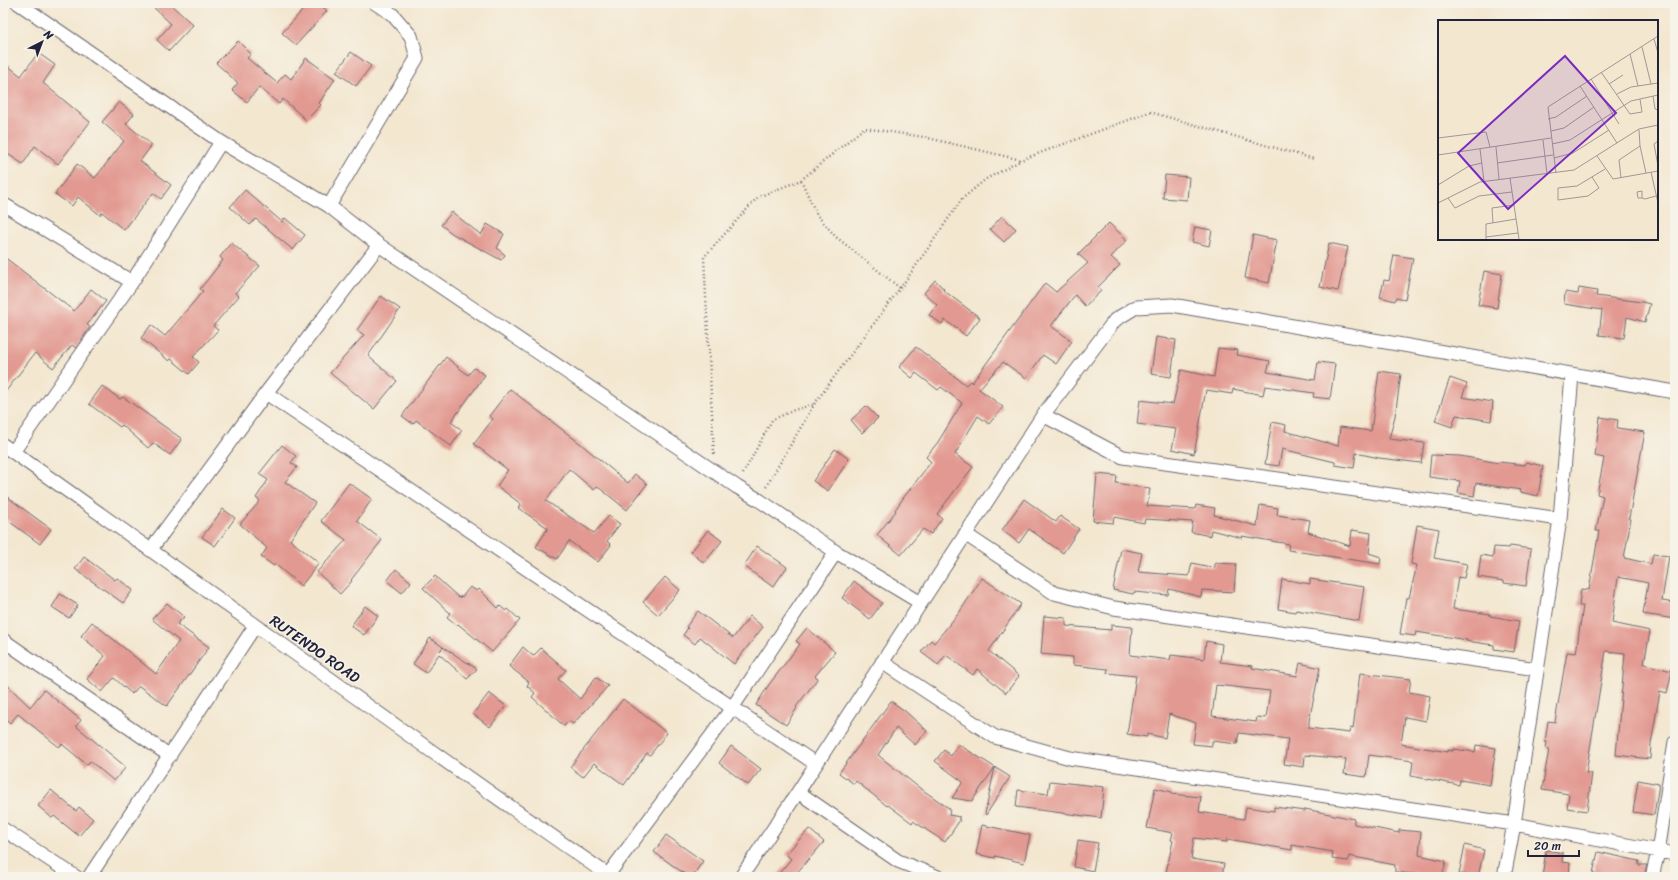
<svg xmlns="http://www.w3.org/2000/svg" width="1678" height="880" font-family="Sriracha,sans-serif">
	<style>
		.building { fill: #e29991; fill-rule: evenodd }
		.lines { fill: none; stroke-linecap: round; stroke-linejoin: round }
		.street-casing { stroke: #6b676f; stroke-width: 15 }
		.path { stroke: #6b676f; stroke-width: 2.5; stroke-dasharray: 1 3; stroke-linecap: butt }
		.street { stroke: #fff; stroke-width: 13 }
		.labels { text-anchor: middle; stroke-width: 3; stroke-linejoin: round; paint-order: stroke }
		.street-label { font-size: 15px; fill: #22223b; stroke: #f7f3e8 }
		.inset-road { fill: none; stroke: #9f9894; stroke-width: 1 }
		.view { fill: #7b2cbf; fill-opacity: 0.15; stroke: #7b2cbf; stroke-width: 2 }
		.inset-edge { fill: none; stroke: #22223b; stroke-width: 2 }
	</style>
	<rect width="100%" height="100%" fill="#f7f3e8"/>
	<filter id="ink" filterUnits="userSpaceOnUse"><feTurbulence type="fractalNoise" baseFrequency=".025" numOctaves="2"/><feDisplacementMap in="SourceGraphic" scale="8" xChannelSelector="R" yChannelSelector="G"/><feConvolveMatrix kernelMatrix="1 2 1 2 8 2 1 2 1" color-interpolation-filters="sRGB"/></filter>
	<filter id="wash" filterUnits="userSpaceOnUse"><feTurbulence type="fractalNoise" baseFrequency=".012" numOctaves="4" result="noise"/><feDisplacementMap in="SourceGraphic" scale="16" xChannelSelector="R" yChannelSelector="G"/><feGaussianBlur stdDeviation="0.9" result="paint"/><feColorMatrix in="noise" values="0 0 0 0 0 0 0 0 0 0 0 0 0 0 0 0 0 1.4 0 .05"/><feComposite in="paint" operator="in"/></filter>
	<g filter="url(#wash)">
		<rect width="100%" height="100%" fill="#f3e7d0"/>
		<g id="blocks">
			<!-- building -->
			<path class="building" d="M149 3H169L193 25 169 51 157 40 171 24Z
				M309 3H319L327 11 296 45 282 33Z
				M238 41 251 54 247 58 277 83 285 74 291 79 306 58 335 79 319 103 321 105 306 120 283 99 279 104 259 87 247 102 232 90 238 83 216 63Z
				M351 52 371 66 356 86 336 72Z
				M38 53 55 65 43 83 90 122 58 164 35 146 23 164 3 151V62L21 76Z
				M119 102 134 114 126 124 152 145 140 161 171 185 161 199 153 193 124 230 102 212 100 215 78 197 72 206 55 194 77 164 95 178 124 141 102 122Z
				M1165 175 1189 177 1187 200 1163 198Z
				M245 190 282 222 285 218 305 235 293 250 256 219 250 225 230 207Z
				M452 212 481 235 487 224 504 234 497 248 505 255 501 260 453 234 441 225Z
				M1002 216 1016 229 1004 242 990 229Z
				M1109 223 1127 240 1111 257 1120 265 1098 287 1101 291 1085 306 1075 295 1051 326 1072 341 1056 364 1043 355 1026 378 1003 362 979 389 1003 407 989 424 978 416 955 454 973 467 937 514 942 518 931 534 923 529 901 555 877 535 896 511 895 510 904 497 931 462 926 457 938 442 962 403 941 387 938 390 916 373 912 378 899 367 916 347 966 385 970 381 972 383 1045 283 1056 292 1088 263 1078 254Z
				M1195 227 1212 230 1209 246 1192 242Z
				M1253 235 1277 240 1269 283 1245 278Z
				M231 243 260 266 235 293 239 296 213 326 218 330 193 357 199 362 189 374 171 359 169 361 141 338 151 325 165 336 203 291 200 289 223 260 220 257Z
				M1329 243 1348 247 1338 291 1320 287Z
				M1394 255 1413 258 1405 300 1396 298 1395 301 1380 297 1384 280 1389 281Z
				M3 256 74 311 91 289 106 301 87 325 90 327 76 348 72 345 53 368 35 353 3 395Z
				M1484 271 1502 274 1497 308 1478 305Z
				M935 280 944 289 943 290 980 318 966 336 945 320 942 324 929 315 937 305 924 293Z
				M1579 288 1597 291 1596 296 1642 302 1650 304 1645 322 1627 317 1624 338 1599 335 1602 310 1564 304 1565 292 1578 294Z
				M381 296 400 309 368 356 397 381 374 409 330 373 364 335 357 330Z
				M1156 337 1176 340 1171 377 1151 374Z
				M1218 348 1238 350 1237 355 1270 361 1267 372 1315 380 1318 362 1335 364 1330 399 1313 397 1314 393 1265 386 1263 395 1233 389 1232 394 1206 390 1194 454 1172 449 1176 429 1137 424 1140 400 1173 404 1181 370 1214 377Z
				M446 357 468 375 474 368 485 375 451 422 462 430 451 446 416 420 413 424 402 416Z
				M1379 371 1401 374 1395 416 1389 439 1424 443 1421 463 1379 458 1356 453 1354 468 1335 465V462L1282 449 1279 466 1265 464 1272 422 1286 425 1285 431 1338 446 1340 427 1371 431Z
				M1450 378 1467 384 1462 397 1493 402 1491 421 1456 415 1452 427 1435 421Z
				M102 386 120 399 123 397 182 439 170 455 153 443 148 448 122 425 120 427 89 404Z
				M510 389 582 445 628 483 635 474 647 484 627 510 597 486 594 490 569 469 546 501 594 533 609 516 620 524 607 541 611 545 598 562 569 541 557 559 536 547 548 528 518 508 521 504 497 486 508 470 474 444 493 419 489 416Z
				M866 406 878 418 862 433 851 420Z
				M1600 417 1618 420 1617 428 1645 432 1629 518 1631 519 1624 558 1651 564 1653 554 1669 556 1662 601 1675 603V619L1643 614 1648 583 1618 577 1612 623 1650 631 1644 664 1672 671 1667 693 1660 691 1651 744 1650 759 1616 755 1625 653 1606 651 1586 773H1592L1587 811 1567 808 1569 794 1542 790 1549 749 1546 748 1547 742H1545L1548 721 1555 722 1567 652 1576 653 1583 606H1579L1581 589 1589 590 1599 531H1596L1603 496 1597 494 1604 458 1595 456Z
				M282 445 296 456 291 463 297 467 285 482 315 503 290 540 319 563 301 586 275 564 274 566 261 557 267 548 240 524 260 501 256 498 268 480 259 474Z
				M835 449 849 459 828 491 813 481Z
				M1431 455 1460 456 1499 463V462L1525 465 1526 462 1543 466 1538 496 1520 492 1521 490 1476 483 1474 496 1458 493 1460 481 1429 477Z
				M1097 474 1117 476 1116 483 1150 489 1147 506 1195 509 1196 505 1215 508 1214 515 1257 526 1260 505 1278 508 1277 515 1310 520 1308 532 1350 546 1352 530 1371 533 1369 553 1381 557 1380 564 1288 550 1289 544 1242 536V538L1211 530 1210 536 1191 532 1193 522 1145 519 1144 523 1114 517 1113 523 1093 521Z
				M349 483 372 499 357 521 382 540 351 580 352 581 340 594 317 572 346 540 321 521Z
				M3 494 51 529 40 544 3 517Z
				M1024 499 1056 522 1060 516 1079 529 1063 553 1029 529 1019 543 1002 530Z
				M223 509 235 518 215 546 202 537Z
				M1417 525 1439 529 1434 558 1467 564 1464 578 1458 577 1453 609 1490 614V616L1519 621 1514 652 1494 649V645L1466 641 1467 640 1416 632 1415 636 1400 634 1406 598H1409L1417 565 1411 564Z
				M708 530 722 541 704 563 691 552Z
				M757 546 787 567 773 587 744 566Z
				M1510 546 1531 549 1526 586 1504 583V581L1478 577 1481 555 1493 557 1494 547 1509 548Z
				M1121 549 1142 553 1138 572 1189 576 1192 563 1215 568V563L1236 564 1234 592 1202 590 1201 597 1169 589 1168 595 1134 592 1133 594 1113 590Z
				M84 557 115 580 117 578 133 590 123 603 75 569Z
				M396 569 411 582 402 593 387 581Z
				M435 576 459 598 461 596 462 597 470 587 477 591 479 589 498 608 500 606 506 611 508 609 520 620 492 652 458 624 457 625 447 617 450 613 423 588Z
				M665 577 680 590 658 615 643 602Z
				M982 578 1021 604 989 651 1019 676 1006 693 977 669 973 675 946 655 938 665 921 652 931 640 934 643 959 613Z
				M1282 579 1310 584V579L1364 587 1359 621 1296 610 1295 612 1278 609Z
				M854 581 882 603 870 619 842 598Z
				M60 594 78 605 69 618 52 607Z
				M167 603 184 617 177 624 209 647 167 706 139 686 132 694 114 678 102 692 87 679 105 656 81 636 92 622 156 674 179 641 152 619Z
				M365 606 378 616 364 635 351 626Z
				M698 611 733 638 750 616 763 627 734 664 700 637 695 644 683 635 688 628 686 627Z
				M1044 616 1066 618V626L1111 630V625L1132 627 1130 655 1170 660 1171 655 1204 659 1206 641 1222 644 1220 662 1253 666 1252 668 1297 676 1300 663 1320 668 1309 721V728L1349 733 1350 728 1353 729 1360 673 1411 679 1409 692 1430 696 1426 721 1405 717 1401 744 1448 752V750L1453 751V749L1475 752 1476 745 1496 748 1490 785 1460 780 1459 785 1411 776 1413 761 1369 755 1366 777 1344 774 1346 759 1305 755 1304 767 1284 764 1288 739 1239 733 1237 744 1212 741V746L1193 744 1196 723 1169 714 1165 738 1147 734V737L1127 734 1136 676 1107 673 1108 669 1073 665V657L1041 654ZM1216 685 1270 691 1266 718 1257 717 1256 722 1212 716Z
				M807 628 835 652 815 676 818 678 796 707 797 708 786 725 756 705 768 686 800 644 796 641Z
				M430 638 443 647 440 651 443 647 477 669 467 679 439 654 426 673 413 664Z
				M523 647 533 656 541 648 566 670 558 679 580 699 596 677 608 686 573 724 569 721 564 726 532 697 535 693 527 686 529 682 509 666Z
				M3 681 30 707 44 690 81 720 76 726 126 767 114 781 90 761 87 765 62 744 59 747 18 714 10 723 3 716Z
				M489 693 506 706 490 727 473 714Z
				M623 699 667 733 650 755 647 753 624 785 594 763 583 777 570 767Z
				M891 701 905 711 927 731 915 745 896 728 878 755 917 786 950 809 949 815 960 817 958 819 960 820 945 842 913 821 912 823 888 805 887 806 856 781 854 784 839 773Z
				M958 744 1010 777 986 815 985 814 995 767 972 801 952 798 963 782 935 761 944 750 951 756Z
				M731 746 761 769 748 785 719 763Z
				M1638 780 1659 784 1654 815 1633 812Z
				M1050 781 1104 787 1101 818 1016 807 1018 790 1048 794Z
				M1155 788 1172 792 1171 794 1201 797 1199 812 1244 819 1246 807 1274 811V807L1305 811V809L1354 819V824L1399 833V830L1421 832 1419 855 1446 861 1442 877 1395 872V865L1349 856 1348 861 1332 859 1333 852 1292 845V850L1227 839V842L1194 838 1191 859 1224 864 1222 877H1165L1173 841 1171 840 1173 833 1147 828Z
				M51 790 76 811 79 807 93 819 79 836 54 816 52 818 38 806Z
				M982 825 1030 835 1024 863 995 856V858L976 854Z
				M809 829 824 842 793 877H776L791 859 786 854Z
				M666 835 703 861 692 877H689L654 852Z
				M1078 840 1098 843 1093 871 1074 867Z
				M1465 845 1484 850 1478 877 1459 874Z
				M1546 850 1563 853 1562 862 1570 863 1569 877H1542Z
				M1598 852 1639 861 1638 865H1647L1644 877H1605L1593 873Z"/>
		</g>
	</g>
	<g filter="url(#ink)">
		<use href="#blocks" fill-opacity="0" stroke="#6b676f" stroke-width="1"/>
		<g class="lines">
			<defs>
				<path id="street" d="M18 3 221 142 329 206 379 245 737 487 759 500 836 552 921 603
					M3 204 132 282
					M329 206 417 58 411 36 392 14 375 3
					M266 393 816 764
					M1043 415 1123 457 1560 519
					M3 445C206 588 406 736 611 877
					M13 452 132 282 221 142
					M965 534 1054 593 1114 608 1537 669
					M151 549 266 393 379 245
					M3 640 170 756
					M882 662 995 737 1070 758 1514 824 1675 854
					M798 792 898 861 938 877
					M3 829 76 877
					M608 875 732 708 836 552
					M89 877 255 626
					M741 877 798 792 1043 415 1115 320 1136 307 1172 305 1675 392
					M1504 877 1514 824 1560 519 1572 375
					M1652 877 1658 852 1675 742"/>
			</defs>
			<!-- street casing -->
			<use href="#street" class="street-casing"/>
			<!-- path -->
			<path class="path" d="M801 180 817 215 836 237 900 288
				M714 454 704 257 758 197 801 180 864 128 924 137 1021 160 1150 112 1314 159
				M743 474 772 420 794 410 815 404
				M766 487 815 403 904 283 962 199 986 179 1020 161"/>
			<!-- street -->
			<use href="#street" class="street"/>
		</g>
	</g>
	<g class="labels">
		<!-- street labels -->
		<g class="street-label">
			<text transform="translate(315 649) rotate(35)" y="5">RUTENDO ROAD</text>
		</g>
	</g>
	<!-- overview -->
	<g transform="translate(1438 20)">
		<rect width="220" height="220" fill="#f3e7d0"/>
		<path class="inset-road" d="M216 19 220 33M204 27 213 64M192 34 200 66M163 52 192 94 204 92 202 79M153 59 181 104M171 64 185 55M142 66 179 123M179 74 193 67 220 63M215 76 217 89 220 90M110 99 118 97 149 76M201 110 202 126M113 111 126 108 156 87M0 118 48 112 52 127M105 120 109 154M220 121 216 124 220 146M114 124 132 120 193 81 220 75M58 127 61 159M42 129 46 161M0 135 113 118M159 136 175 159 220 151M116 138 135 133 171 110M59 143 115 135M213 152 220 183M118 153 110 87 220 16M154 157 161 168 150 176 120 180V168L139 166 167 149M72 158 81 219M183 158 181 140 202 126 208 153M0 165 31 146 44 143M10 178 17 188 41 176 74 172M204 178V171L199 172 200 178H204L207 179 218 176M0 183 42 162 136 150 201 109 220 105M55 203 54 188 76 185M48 217 80 213M48 219V204L78 199"/>
		<path class="view" d="M127 36 178 93 70 189 20 133Z"/>
		<rect width="220" height="220" class="inset-edge"/>
	</g>
	<!-- margin -->
	<rect width="1678" height="880" fill="none" stroke="#f7f3e8" stroke-width="16"/>
	<!-- north arrow -->
	<g transform="translate(42 42) rotate(42)" stroke="#f7f3e8" stroke-width="3" paint-order="stroke">
	<path d="M0-3L7 15L0 10L-7 15Z" fill="#22223b"/>
	<text y="-6" font-size="11" font-weight="bold" text-anchor="middle" fill="#22223b">N</text>
	</g>
	<!-- scale -->
	<path d="M1528 850v6h51v-6" fill="none" stroke="#22223b" stroke-width="2"/>
	<text x="1534" y="850" font-size="12" fill="#22223b" stroke="#f7f3e8" stroke-width="3" paint-order="stroke">20 m</text>
</svg>
